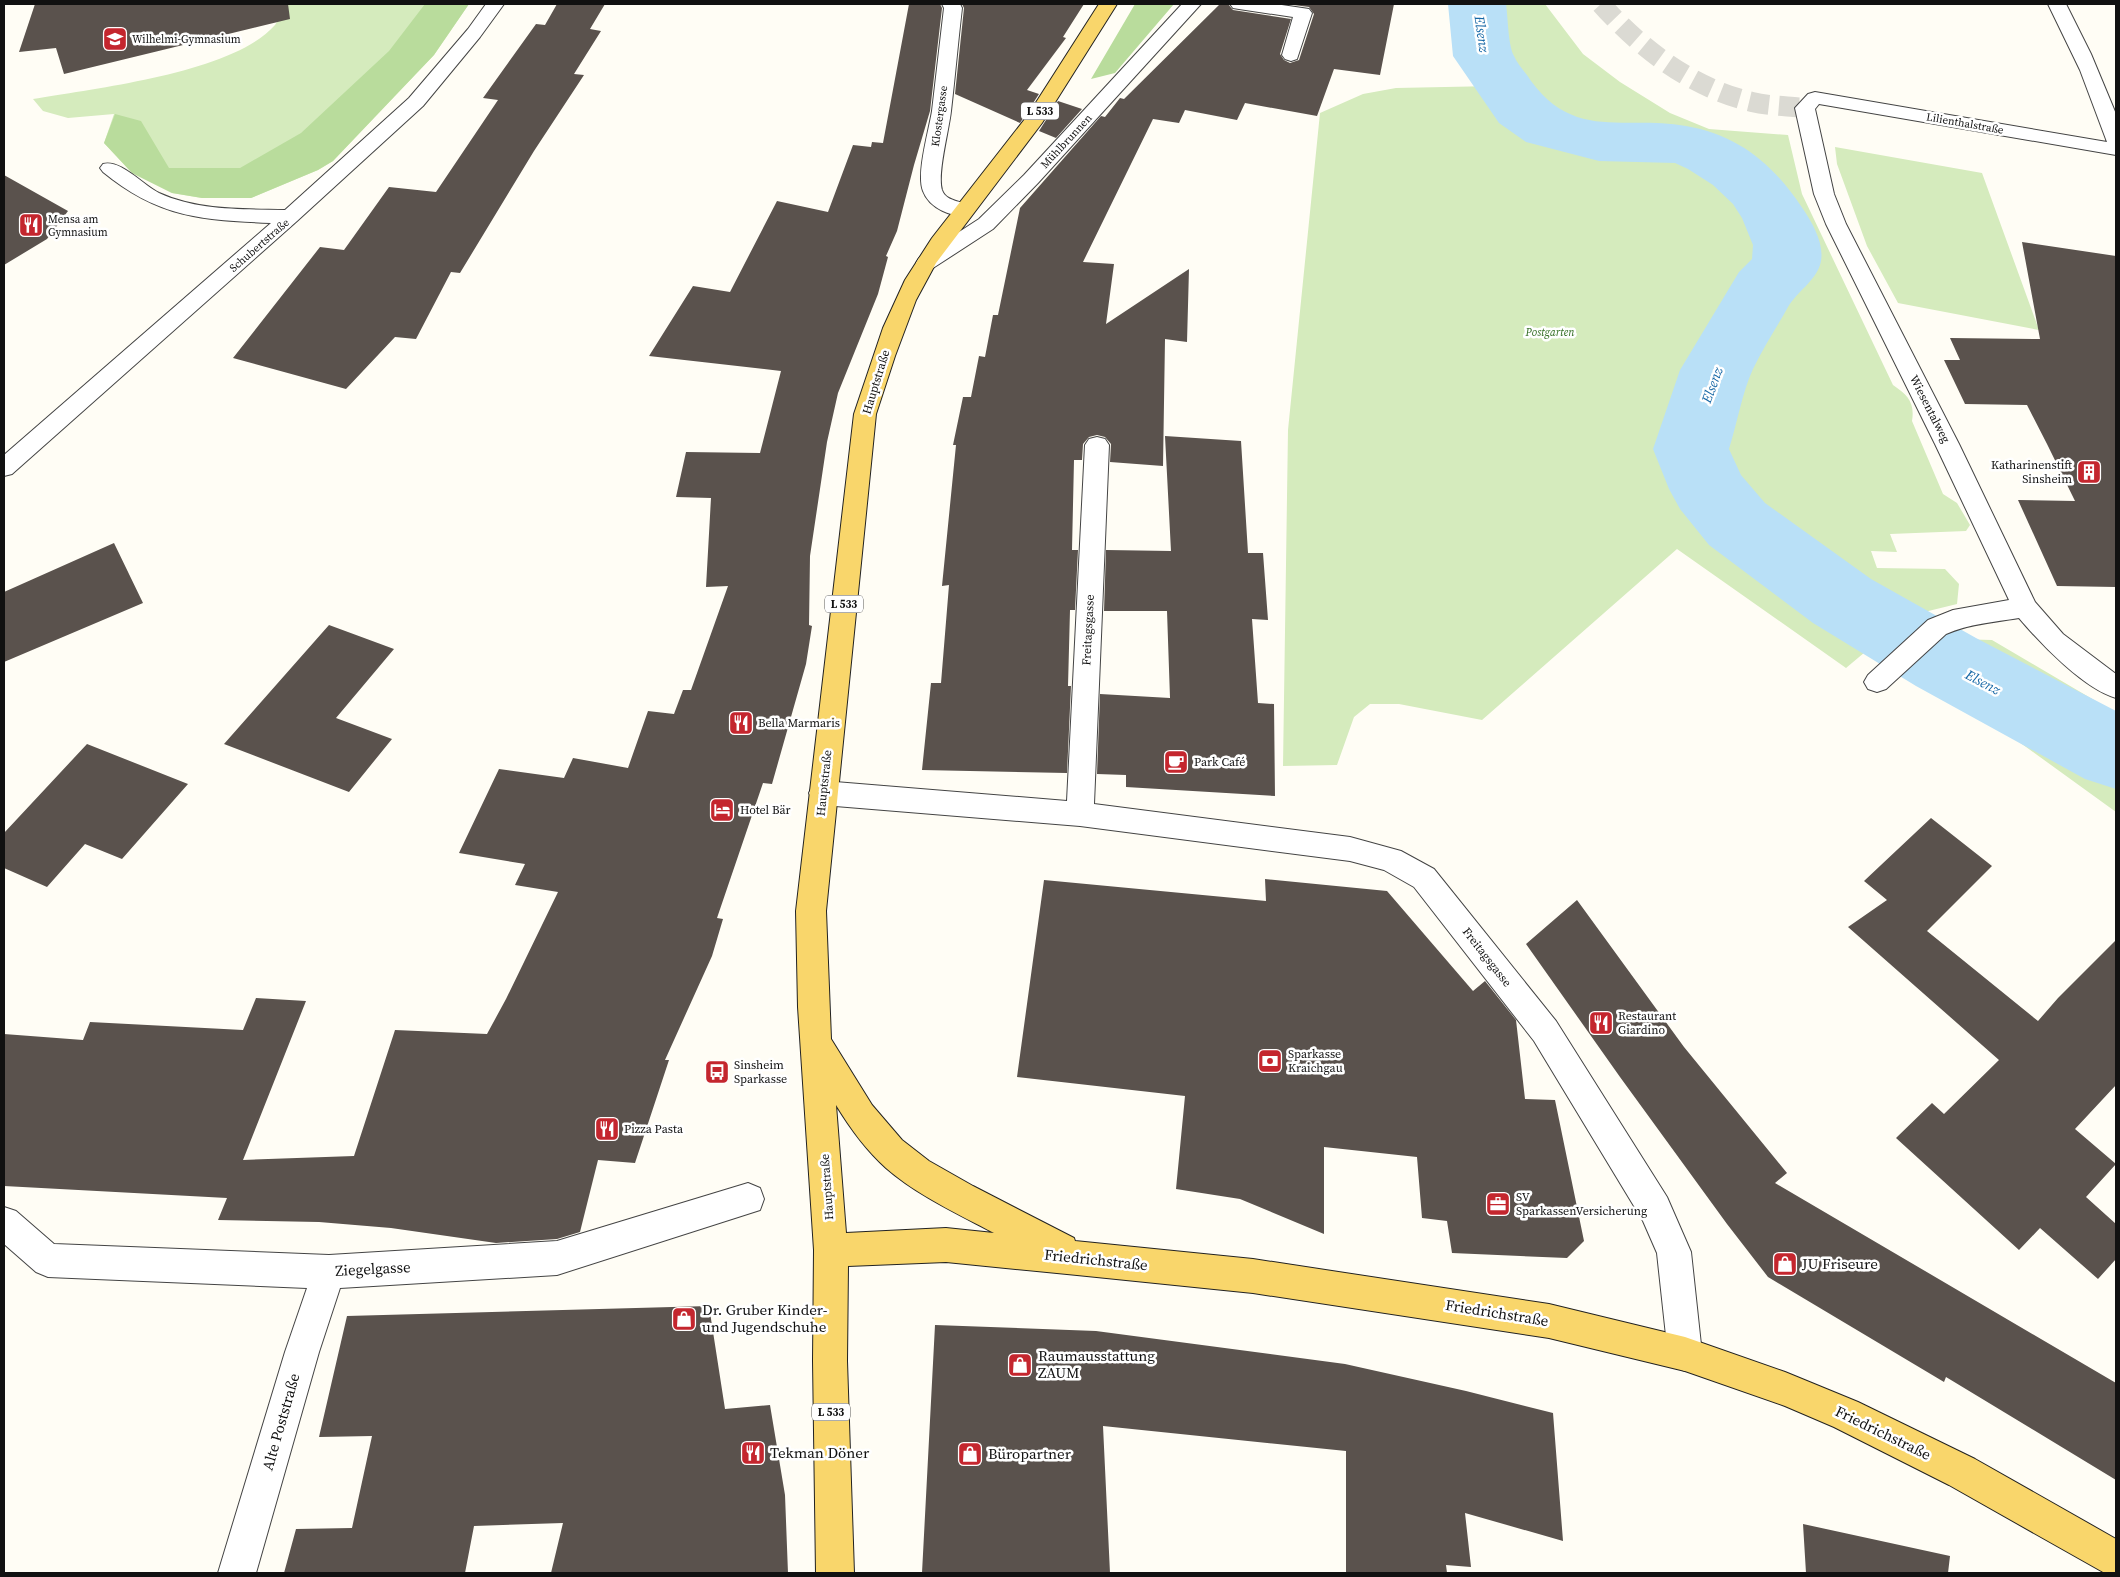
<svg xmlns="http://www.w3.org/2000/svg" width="2120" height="1577" font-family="'Source Serif 4',serif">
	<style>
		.green { fill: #d5ebbd }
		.forest { fill: #b9dc9c }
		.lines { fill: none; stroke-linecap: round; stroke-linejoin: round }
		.river { fill: #b9e0f7; fill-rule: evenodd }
		.building { fill: #5a524d }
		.minor-tunnel { stroke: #dbdad3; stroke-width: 20; stroke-dasharray: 20 10; stroke-linecap: butt }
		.minor-casing { stroke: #444; stroke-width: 2 }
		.major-casing { stroke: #222; stroke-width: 2 }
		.minor { fill: #fff; fill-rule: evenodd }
		.major { fill: #f9d66b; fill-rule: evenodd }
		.labels { text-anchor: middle; stroke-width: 5; stroke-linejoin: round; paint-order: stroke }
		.far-poi-label { font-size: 11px; fill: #111; stroke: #fff; text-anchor: start }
		.shield { fill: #fff; stroke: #585858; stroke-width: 1 }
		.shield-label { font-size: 11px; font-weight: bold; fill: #111 }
		.far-street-label { font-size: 11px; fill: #111; stroke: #fff }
		.far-park-label { font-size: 11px; font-style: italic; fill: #2f6b1f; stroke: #fff }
		.street-label { font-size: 12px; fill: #111; stroke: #fff }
		.poi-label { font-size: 12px; fill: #111; stroke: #fff; text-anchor: start }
		.water-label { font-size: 14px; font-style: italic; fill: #1768a6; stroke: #fff }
		.near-street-label { font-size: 15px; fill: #111; stroke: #fff }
		.near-poi-label { font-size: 15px; fill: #111; stroke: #fff; text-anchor: start }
	</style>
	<rect width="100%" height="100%" fill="#fffdf5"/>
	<!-- green -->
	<path class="green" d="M283 4H469L434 55 333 161 318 170 251 198H202L172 193 132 173 104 143 114 114 68 118 43 111 33 99C96 88 233 73 275 25 279 20 281 10 283 4Z
		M1473 4H1545L1583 54 1620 82 1670 113 1709 129 1788 135 1802 194 1893 385C1908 395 1915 403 1912 421L1943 494 1957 503 1970 525 1966 531 1890 534 1897 552 1871 551 1877 568 1945 569 1959 584 1957 604 1908 616 1846 668 1677 549 1482 720 1399 704H1370L1354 717 1337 765 1283 766 1288 430 1320 113 1363 94 1396 88 1494 86 1464 45Z
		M1835 147 1982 173 2039 330 1898 303 1867 246 1837 164Z
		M1956 639 1992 640 2116 713V812L1921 671Z"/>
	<!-- forest -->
	<path class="forest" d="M425 4H469L434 55 333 161 318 170 251 198H202L172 193 132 173 104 143 115 114 141 121 169 168H240L301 133 389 51Z
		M1135 4H1174L1115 73 1091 79Z"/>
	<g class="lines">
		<!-- river -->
		<path class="river" d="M1448 4H1506C1508 17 1508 45 1514 56 1518 65 1526 73 1531 81 1575 141 1625 115 1686 126 1739 135 1774 165 1803 209 1813 224 1826 246 1820 265 1815 281 1797 292 1788 307 1777 327 1763 348 1753 369 1742 393 1737 424 1729 449L1741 475 1765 503 1871 579 1976 638 2116 711V789L2085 779 1916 686 1813 623 1709 545 1680 509 1669 489 1653 449 1680 370 1739 272 1752 259 1753 245 1742 218 1733 204 1713 185 1688 169 1675 163 1599 161 1526 142 1499 123 1453 56Z"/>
	</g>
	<!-- building -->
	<path class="building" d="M35 4H288L290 19 64 74 56 48 19 52Z
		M557 4H605L590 29 601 31 574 74 584 75 534 151 460 273 451 272 416 339 395 337 346 389 233 358 320 247 344 250 389 187 436 192 498 100 483 98 536 24 545 25Z
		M909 4H940L942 8 930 111 914 165 897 231 886 256 888 257 878 294 838 393 827 442 810 556 809 625 812 626 806 664 772 784 763 783 717 918 723 919 712 956 665 1060H669L635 1163 598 1160 580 1232 557 1239 496 1243 391 1228 319 1222 218 1220 227 1198 4 1186V1034L83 1040 90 1022 243 1030 256 998 306 1001 243 1160 354 1156 395 1030 487 1034 506 999 558 892 515 885 525 864 459 853 499 769 564 778 573 758 628 768 648 711 674 714 683 690H691L728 586 706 587 711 498 676 497 686 452 760 453 781 371 649 356 693 286 730 292 777 201 828 212 853 145 871 147 872 142 883 143Z
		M962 4H1084L1063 37 1066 38 1027 90 1039 94 1020 123 955 94 964 8Z
		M1220 4H1228L1233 10 1291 19 1280 54 1284 60 1290 63 1299 60 1314 14 1309 7 1286 4H1394L1380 75 1334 69 1317 116 1245 103 1237 120 1185 110 1179 123 1153 119 1083 262 1114 264 1106 324 1189 269 1187 342 1165 339 1163 466 1110 462 1111 444 1105 437 1097 435 1089 437 1083 444 1082 460H1074L1072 550H1078L1075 610H1070L1068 686H1071L1067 773 922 770 931 683H941L949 585 942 586 956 445H953L963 397H971L979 356 985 357 993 315H998L1020 208 1101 116 1105 117 1120 98 1124 99Z
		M1058 101 1082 109 1056 138 1039 131Z
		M4 175 68 211 47 239 4 265Z
		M2022 242 2116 256V587L2057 586 2018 500 2075 501 2047 444 2027 405 1965 404 1944 360H1960L1950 338 2040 339Z
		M1165 436 1241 441 1248 553H1263L1268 620 1252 619 1258 703 1274 704 1275 796 1126 787V775L1097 774 1100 694 1170 698 1167 611H1104L1106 550 1171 551Z
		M114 543 143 603 4 662V592Z
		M329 625 394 649 336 718 392 739 349 792 224 744Z
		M87 744 188 784 122 859 85 844 47 887 4 868V833Z
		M1931 818 1992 866 1927 931 2038 1021 2058 998 2116 940V1085L2075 1129 2116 1164 2086 1197 2116 1224V1259L2098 1279 2040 1228 2019 1250 1896 1138 1932 1103 1944 1114 1999 1060 1848 927 1887 900 1864 881Z
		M1265 879 1387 891 1473 991 1485 981 1516 1020 1525 1099 1555 1100 1584 1241 1567 1258 1452 1253 1447 1221 1422 1218 1417 1157 1324 1147V1234L1240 1199 1176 1189 1185 1096 1017 1077 1044 880 1266 901Z
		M1577 900 1684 1047 1787 1173 1775 1183 2116 1383V1480L1946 1377 1944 1382 1768 1277 1727 1224 1620 1077 1526 944Z
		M709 1306 725 1409 770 1405 785 1495 788 1573H551L563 1523 474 1526 465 1573H284L296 1529 352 1528 372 1436 319 1437 347 1316Z
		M935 1325 1096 1331 1345 1364 1466 1391 1553 1413 1563 1541 1465 1513 1471 1567 1446 1565 1447 1573H1346V1451L1103 1426 1110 1573H922Z
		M1803 1524 1950 1556 1948 1573H1806Z"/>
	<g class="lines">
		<!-- minor-tunnel -->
		<path class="minor-tunnel" d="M1601 4C1641 49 1692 88 1752 102 1769 106 1787 106 1805 108"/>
		<defs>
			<path id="minor" d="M486 4H504L480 37 423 106 297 221 12 474 4 476V455L271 223C202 220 159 218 103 172L100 168 103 164C120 159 143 185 159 193 198 211 244 209 285 210L409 98 468 29Z
				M942 4H960L962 8C958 42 955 77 951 111 949 130 937 174 942 190 947 204 966 199 973 210L970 214C953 219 929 208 923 191 916 174 929 130 932 111 936 77 940 42 944 8Z
				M1182 4H1201L1038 183 993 229 933 268 926 270 919 268 916 263 919 258 979 219 1024 175Z
				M1230 4H1275L1309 9 1312 13 1297 59 1291 61 1285 59 1282 55 1293 17 1239 9 1233 8Z
				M2048 4H2066L2091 54 2116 114V155L1819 104 1815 109 1834 194 1846 224 1959 444 2035 602 2063 634 2116 674V698C2084 689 2041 644 2019 618 1994 622 1969 624 1946 634L1886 689 1877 692 1868 689 1864 682 1868 675 1928 620 1953 610 2009 600 1935 444 1826 224 1814 194 1795 108 1808 94 1815 92 2107 142 2080 70Z
				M1097 437 1105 439 1109 445 1094 804 1350 837 1401 851 1434 869 1556 1021 1667 1197 1691 1252 1702 1354 1697 1366 1685 1371 1673 1366 1668 1354 1657 1253 1643 1221 1534 1041 1414 887 1384 870 1350 861 1080 826 823 805 813 801 809 793 813 785 823 781 1067 801 1085 445 1089 439Z
				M748 1183 760 1188 764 1199 760 1210 557 1275 340 1288 319 1352 256 1573H218L285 1352 307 1288 48 1277 36 1272 4 1244V1207L16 1211 54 1244 329 1255 557 1241Z"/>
			<path id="major" d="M1099 4H1117L1042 123 936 263 916 300 895 356 876 414 826 911 831 1039 872 1105 902 1140 929 1161 973 1186 1074 1238 1075 1241 1253 1259 1549 1304 1685 1337 1785 1372 1858 1402 1975 1459 2116 1539V1573L2103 1572 1949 1485 1834 1427 1785 1406 1685 1371 1549 1338 1253 1293 1077 1275 946 1262 848 1266 847 1361 854 1573H816L813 1361 814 1250 798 1007 796 911 854 414 883 328 905 280 932 238 1028 115ZM836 1105C850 1128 866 1150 886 1168 917 1195 958 1214 994 1233L946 1228 846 1233Z"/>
		</defs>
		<!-- minor casing -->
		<use href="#minor" class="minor-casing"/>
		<!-- major casing -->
		<use href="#major" class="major-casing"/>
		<!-- minor -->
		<use href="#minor" class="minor"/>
		<!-- major -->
		<use href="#major" class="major"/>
	</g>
	<!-- icons -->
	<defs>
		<symbol id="school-square" viewBox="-11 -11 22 22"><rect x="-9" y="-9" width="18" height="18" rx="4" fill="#c4262e" stroke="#fff"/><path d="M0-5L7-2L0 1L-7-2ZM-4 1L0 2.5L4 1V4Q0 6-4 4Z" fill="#fff"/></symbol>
		<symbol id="restaurant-square" viewBox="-11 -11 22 22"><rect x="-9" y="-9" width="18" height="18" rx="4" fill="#c4262e" stroke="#fff"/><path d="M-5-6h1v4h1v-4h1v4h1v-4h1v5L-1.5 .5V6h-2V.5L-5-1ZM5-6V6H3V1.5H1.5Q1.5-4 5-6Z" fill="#fff"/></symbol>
		<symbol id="building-square" viewBox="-11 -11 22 22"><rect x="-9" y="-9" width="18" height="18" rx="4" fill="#c4262e" stroke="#fff"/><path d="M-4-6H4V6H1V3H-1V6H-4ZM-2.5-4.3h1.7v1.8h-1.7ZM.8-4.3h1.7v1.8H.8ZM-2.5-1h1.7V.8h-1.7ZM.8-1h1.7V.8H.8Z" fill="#fff"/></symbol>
		<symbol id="cafe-square" viewBox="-11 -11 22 22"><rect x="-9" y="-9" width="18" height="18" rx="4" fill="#c4262e" stroke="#fff"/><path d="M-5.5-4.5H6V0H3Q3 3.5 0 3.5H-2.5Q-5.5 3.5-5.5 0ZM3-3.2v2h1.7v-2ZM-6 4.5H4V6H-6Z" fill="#fff"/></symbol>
		<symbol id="hotel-square" viewBox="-11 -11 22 22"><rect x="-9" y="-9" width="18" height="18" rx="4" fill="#c4262e" stroke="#fff"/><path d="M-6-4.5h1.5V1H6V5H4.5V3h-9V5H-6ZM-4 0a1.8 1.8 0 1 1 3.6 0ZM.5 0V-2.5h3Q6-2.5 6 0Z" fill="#fff"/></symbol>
		<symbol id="bank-square" viewBox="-11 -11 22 22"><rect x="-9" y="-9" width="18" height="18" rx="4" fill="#c4262e" stroke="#fff"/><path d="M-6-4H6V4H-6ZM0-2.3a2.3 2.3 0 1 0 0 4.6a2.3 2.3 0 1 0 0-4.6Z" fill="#fff"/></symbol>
		<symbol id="bus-square" viewBox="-11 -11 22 22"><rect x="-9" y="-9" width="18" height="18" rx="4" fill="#c4262e" stroke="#fff"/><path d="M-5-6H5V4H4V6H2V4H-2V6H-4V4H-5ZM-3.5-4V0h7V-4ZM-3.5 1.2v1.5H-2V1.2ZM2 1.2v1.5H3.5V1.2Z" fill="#fff"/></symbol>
		<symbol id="office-square" viewBox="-11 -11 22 22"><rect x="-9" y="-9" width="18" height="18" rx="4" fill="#c4262e" stroke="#fff"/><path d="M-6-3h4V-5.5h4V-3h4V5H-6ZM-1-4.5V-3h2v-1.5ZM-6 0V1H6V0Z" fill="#fff"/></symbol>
		<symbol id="shop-square" viewBox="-11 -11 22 22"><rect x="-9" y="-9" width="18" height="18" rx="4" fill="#c4262e" stroke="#fff"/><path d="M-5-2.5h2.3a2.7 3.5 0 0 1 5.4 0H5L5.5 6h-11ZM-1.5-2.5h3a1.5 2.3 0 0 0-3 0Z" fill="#fff"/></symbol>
	</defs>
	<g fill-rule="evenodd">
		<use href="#school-square" x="101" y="25" width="28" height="28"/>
		<use href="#restaurant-square" x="17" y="211" width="28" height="28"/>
		<use href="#building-square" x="2075" y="458" width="28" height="28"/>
		<use href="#restaurant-square" x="727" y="709" width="28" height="28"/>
		<use href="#cafe-square" x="1162" y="748" width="28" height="28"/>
		<use href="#hotel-square" x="708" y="796" width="28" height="28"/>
		<use href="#restaurant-square" x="1587" y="1009" width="28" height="28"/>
		<use href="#bank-square" x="1256" y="1047" width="28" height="28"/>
		<use href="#bus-square" x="703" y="1058" width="28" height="28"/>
		<use href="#restaurant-square" x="593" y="1115" width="28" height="28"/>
		<use href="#office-square" x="1484" y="1190" width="28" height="28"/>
		<use href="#shop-square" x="1771" y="1250" width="28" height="28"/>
		<use href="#shop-square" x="670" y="1305" width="28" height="28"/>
		<use href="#shop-square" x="1006" y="1351" width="28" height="28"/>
		<use href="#restaurant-square" x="739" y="1439" width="28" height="28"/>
		<use href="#shop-square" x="956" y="1440" width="28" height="28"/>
	</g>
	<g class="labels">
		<!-- far-poi labels -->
		<g class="far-poi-label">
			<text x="132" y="43">Wilhelmi-Gymnasium</text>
			<text x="48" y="223">Mensa am<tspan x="48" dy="13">Gymnasium</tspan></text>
		</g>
		<!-- shield labels -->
		<g class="shield">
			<rect x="1021" y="102.5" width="38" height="17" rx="4"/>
			<rect x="825" y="595.5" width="38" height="17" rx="4"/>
			<rect x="812" y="1403.5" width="38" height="17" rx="4"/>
		</g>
		<g class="shield-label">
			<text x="1040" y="115">L 533</text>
			<text x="844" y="608">L 533</text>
			<text x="831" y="1416">L 533</text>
		</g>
		<!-- far-street labels -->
		<g class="far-street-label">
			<text transform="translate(939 116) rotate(-82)" y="4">Klostergasse</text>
			<text transform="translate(1965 123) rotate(10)" y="4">Lilienthalstraße</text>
			<text transform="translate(1066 141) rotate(-47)" y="4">Mühlbrunnen</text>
			<text transform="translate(259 245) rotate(-41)" y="4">Schubertstraße</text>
		</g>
		<!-- far-park labels -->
		<g class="far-park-label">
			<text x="1550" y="336">Postgarten</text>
		</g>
		<!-- street labels -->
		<g class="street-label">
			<text transform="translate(876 382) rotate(-73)" y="4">Hauptstraße</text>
			<text transform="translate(1930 409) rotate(63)" y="4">Wiesentalweg</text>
			<text transform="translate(1088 630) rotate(-87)" y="4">Freitagsgasse</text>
			<text transform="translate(824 783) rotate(-84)" y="4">Hauptstraße</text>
			<text transform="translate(1487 957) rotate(52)" y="4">Freitagsgasse</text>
			<text transform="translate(827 1187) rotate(-94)" y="4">Hauptstraße</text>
		</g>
		<!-- poi labels -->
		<g class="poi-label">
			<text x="2072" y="469" text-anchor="end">Katharinenstift<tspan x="2072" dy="14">Sinsheim</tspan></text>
			<text x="758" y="727">Bella Marmaris</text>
			<text x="1194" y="766">Park Café</text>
			<text x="740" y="814">Hotel Bär</text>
			<text x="1618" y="1020">Restaurant<tspan x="1618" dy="14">Giardino</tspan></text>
			<text x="1288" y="1058">Sparkasse<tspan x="1288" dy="14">Kraichgau</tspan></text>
			<text x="734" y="1069">Sinsheim<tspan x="734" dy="14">Sparkasse</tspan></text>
			<text x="624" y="1133">Pizza Pasta</text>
			<text x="1516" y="1201">SV<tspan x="1516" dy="14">SparkassenVersicherung</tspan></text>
		</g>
		<!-- water labels -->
		<g class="water-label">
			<text transform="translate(1482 34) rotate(82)" y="5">Elsenz</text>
			<text transform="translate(1712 385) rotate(-70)" y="5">Elsenz</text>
			<text transform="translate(1983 682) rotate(28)" y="5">Elsenz</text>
		</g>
		<!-- near-street labels -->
		<g class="near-street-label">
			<text transform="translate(1096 1260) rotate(6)" y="5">Friedrichstraße</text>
			<text transform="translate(373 1269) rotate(-3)" y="5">Ziegelgasse</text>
			<text transform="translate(1497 1313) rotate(9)" y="5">Friedrichstraße</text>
			<text transform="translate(281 1422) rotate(-74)" y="5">Alte Poststraße</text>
			<text transform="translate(1883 1433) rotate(26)" y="5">Friedrichstraße</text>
		</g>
		<!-- near-poi labels -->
		<g class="near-poi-label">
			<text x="1802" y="1269">JU Friseure</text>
			<text x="702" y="1315">Dr. Gruber Kinder-<tspan x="702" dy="17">und Jugendschuhe</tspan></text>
			<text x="1038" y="1361">Raumausstattung<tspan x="1038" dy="17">ZAUM</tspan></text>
			<text x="770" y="1458">Tekman Döner</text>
			<text x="988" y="1459">Büropartner</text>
		</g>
	</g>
	<!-- border -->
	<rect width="2120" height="1577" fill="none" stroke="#111111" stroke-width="10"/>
</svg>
